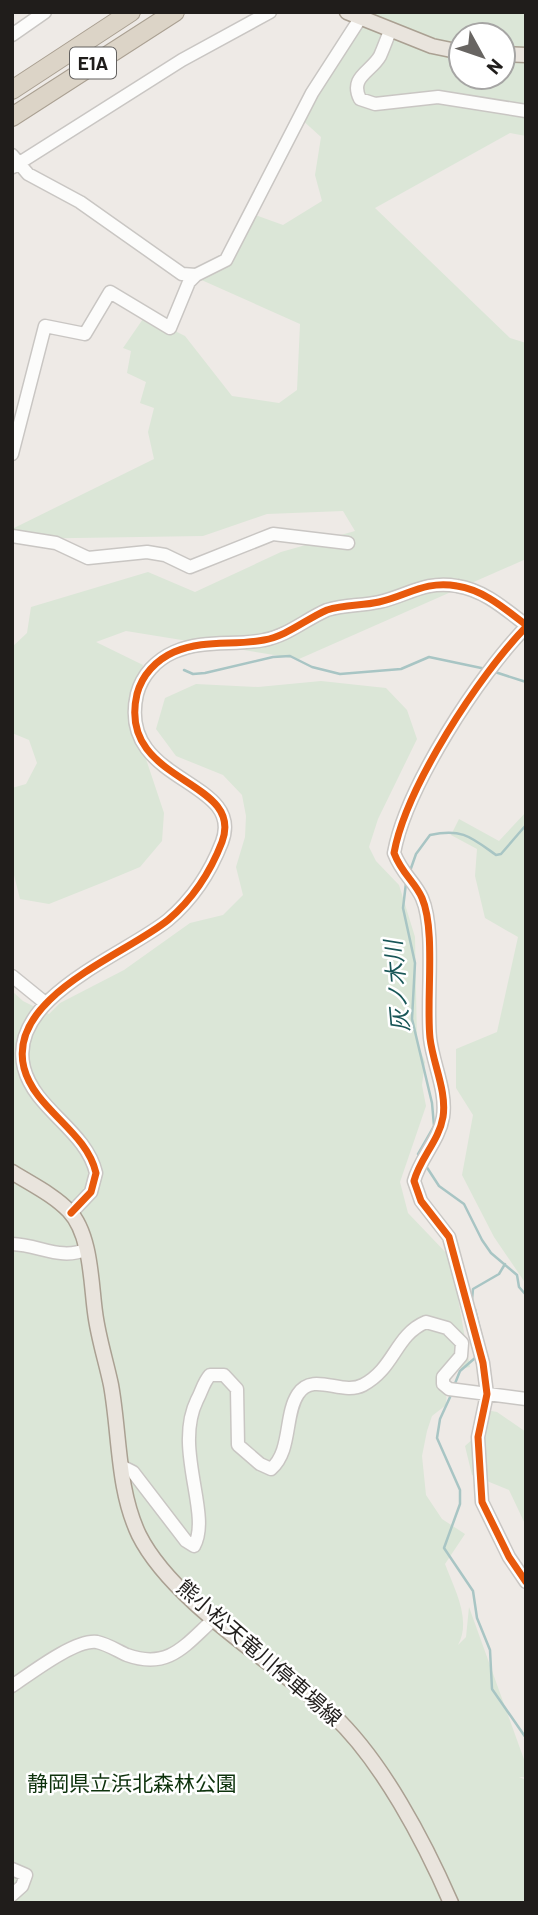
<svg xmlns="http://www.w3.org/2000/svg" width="538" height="1915" font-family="Barlow,'Noto Sans JP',sans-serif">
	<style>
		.green { fill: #dbe6d7; fill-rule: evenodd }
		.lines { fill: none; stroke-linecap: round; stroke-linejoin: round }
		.stream { stroke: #a8c5c4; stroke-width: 2.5 }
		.minor-casing { stroke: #c9c6c3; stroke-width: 15 }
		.major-casing { stroke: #aaa092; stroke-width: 17 }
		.highway-casing { stroke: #aaa092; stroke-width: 20 }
		.minor { stroke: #fcfcfb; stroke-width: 12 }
		.major { stroke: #e9e4dd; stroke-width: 14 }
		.highway { stroke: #dcd4c7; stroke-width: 18 }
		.cycleway-casing { stroke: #fff; stroke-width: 11 }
		.cycleway { stroke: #e8590c; stroke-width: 7 }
		.labels { text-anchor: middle; stroke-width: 5; stroke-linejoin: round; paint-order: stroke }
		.shield { fill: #fff; stroke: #63615f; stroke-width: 2 }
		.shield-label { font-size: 19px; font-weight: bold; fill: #201d1b }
		.street-label { font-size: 21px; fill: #201d1b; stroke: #fff }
		.park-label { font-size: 21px; fill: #0d320c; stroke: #fff }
		.water-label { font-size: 23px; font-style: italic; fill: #185657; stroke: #fff }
	</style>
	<rect width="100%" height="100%" fill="#eeeae6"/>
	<!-- green -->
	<path class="green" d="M364 12H526V136L510 133 375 208 510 338 526 343V559L299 659 126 631 96 642 143 665 131 714 164 813 162 841 140 867 104 882 49 904 20 899 12 867V788L26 784 37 763 29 740 12 733V647L27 633 31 607 148 572 195 592 281 552 355 531 343 511 267 514 203 536 12 539V529L154 459 148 432 154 408 140 403 146 382 127 373 131 351 123 348 145 316 185 336 232 396 279 403 297 390 300 324 197 278 226 260 250 213 283 225 322 201 315 175 321 137 300 118ZM461 35H503V77H461Z
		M321 681 386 688 407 710 417 739 378 819 369 847 376 861 399 885 415 937 417 1042 425 1062 422 1085 426 1106 400 1182 408 1213 451 1258 470 1367 448 1371 446 1405 432 1416 427 1431 422 1456 426 1495 442 1519 465 1534 445 1564C454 1588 472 1620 458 1645L466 1637 469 1607 526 1765V1777H519L526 1780V1903H12V991L23 1001 49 1014 60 1003 124 970 190 923 223 915 243 895 236 867 245 837 246 816 242 795 223 775 176 756 156 729 165 698 196 684 258 687Z
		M526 812V1284L494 1237 462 1175 473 1115 456 1088V1049L497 1032 518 937 485 918 475 876 477 849 451 835 459 819 499 841Z
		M486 1410 497 1412 526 1432V1526L509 1490 472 1475 465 1446 475 1437Z"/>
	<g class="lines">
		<!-- stream -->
		<path class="stream" d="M184 670 193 674 205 673 273 657 290 656 312 667 340 674 401 669 429 657 486 669
			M495 672 526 682
			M410 871 416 854 430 835C462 828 471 837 496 855L501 854 526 825
			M406 883 403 908 415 963 412 1019 432 1103 434 1126 418 1154 420 1157
			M426 1166 439 1186 464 1204 482 1240 491 1253 517 1275 519 1287 526 1295
			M472 1300 473 1289 499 1274 505 1264
			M475 1309 485 1350
			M454 1386 460 1371 475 1358
			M451 1395 440 1419 437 1438 460 1490V1504L444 1548 473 1591 477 1618 490 1650 492 1689 526 1738
			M526 1739V1764"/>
		<defs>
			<path id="minor" d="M391 29C387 38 384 47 380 56 371 72 349 77 360 99L375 104 438 97 526 111
				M12 35 45 12
				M12 155 28 174 80 202 182 274 196 275 226 260 312 93 361 17
				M13 167 182 60 270 12
				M12 454 45 326 85 334 110 292 170 328 189 282 196 275
				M12 536 56 543 88 558 147 552 165 555 190 567 273 534 348 543
				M526 627C479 675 406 787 394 853 402 874 415 882 422 898 436 930 426 1000 430 1038 433 1064 447 1091 443 1117 439 1141 420 1158 414 1181L421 1201 449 1237 483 1363 487 1394 478 1437 482 1502 509 1557 526 1582
				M12 976 44 1002
				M71 1213 91 1192 96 1173C86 1130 35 1110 24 1068 6 997 125 955 168 920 194 898 210 873 222 842 246 778 116 784 137 694 142 675 156 660 174 652 204 639 234 646 264 640 287 636 306 619 327 610 345 604 361 606 379 602 407 596 425 580 457 586 484 590 505 609 526 625
				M12 1244C40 1245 61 1261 87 1249
				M123 1467 133 1472 186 1541 194 1546C212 1514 173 1449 197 1400 202 1391 203 1383 210 1375H224L237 1389 238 1445 260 1464 271 1469C292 1451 284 1415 298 1394 313 1371 342 1396 363 1385 395 1368 395 1335 426 1322L447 1328 462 1343 461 1356 443 1377V1384L449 1389 526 1399
				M12 1686C30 1674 75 1639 97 1642 107 1644 118 1651 127 1655 169 1670 185 1645 214 1619
				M12 1869 26 1875 22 1886 12 1895"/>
			<path id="major" d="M347 12 432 46 461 52
				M503 54 526 55
				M12 1172C31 1184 54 1195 69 1211 91 1234 91 1283 95 1312 98 1337 106 1361 111 1385 120 1435 117 1489 139 1535 173 1603 277 1664 333 1715 382 1761 424 1841 451 1903"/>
			<path id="highway" d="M12 90 131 12
				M12 117 175 12"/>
		</defs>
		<!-- minor casing -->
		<use href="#minor" class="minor-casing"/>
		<!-- major casing -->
		<use href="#major" class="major-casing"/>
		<!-- highway casing -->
		<use href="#highway" class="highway-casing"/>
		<!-- minor -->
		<use href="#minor" class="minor"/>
		<!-- major -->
		<use href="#major" class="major"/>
		<!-- highway -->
		<use href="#highway" class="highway"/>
		<defs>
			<path id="cycleway" d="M526 627C479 675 406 787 394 853 402 874 415 882 422 898 436 930 426 1000 430 1038 433 1064 447 1091 443 1117 439 1141 420 1158 414 1181L421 1201 449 1237 483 1363 487 1394 478 1437 482 1502 509 1557 526 1582
				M71 1213 91 1192 96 1173C86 1130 35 1110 24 1068 6 997 125 955 168 920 194 898 210 873 222 842 246 778 116 784 137 694 142 675 156 660 174 652 204 639 234 646 264 640 287 636 306 619 327 610 345 604 361 606 379 602 407 596 425 580 457 586 484 590 505 609 526 625"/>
		</defs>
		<!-- cycleway casing -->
		<use href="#cycleway" class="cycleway-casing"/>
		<!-- cycleway -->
		<use href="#cycleway" class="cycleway"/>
	</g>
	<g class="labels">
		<!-- shield labels -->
		<rect class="shield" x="70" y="47.5" width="46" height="31" rx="5"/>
		<g class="shield-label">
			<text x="93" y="70">E1A</text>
		</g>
		<!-- street labels -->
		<g class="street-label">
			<text transform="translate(259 1653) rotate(41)" y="7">熊小松天竜川停車場線</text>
		</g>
		<!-- park labels -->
		<g class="park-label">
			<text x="132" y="1791">静岡県立浜北森林公園</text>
		</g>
		<!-- water labels -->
		<g class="water-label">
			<text transform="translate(397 986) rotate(-95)" y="8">灰ノ木川</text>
		</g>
	</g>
	<!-- border -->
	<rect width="538" height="1915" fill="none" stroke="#201d1b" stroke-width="28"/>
	<!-- north arrow -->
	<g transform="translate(482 56) rotate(130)"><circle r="33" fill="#ffffff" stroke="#a6a5a4" stroke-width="2"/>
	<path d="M0-5L12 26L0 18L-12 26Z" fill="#686562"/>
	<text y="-10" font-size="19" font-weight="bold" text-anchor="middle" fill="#201d1b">N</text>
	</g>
</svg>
